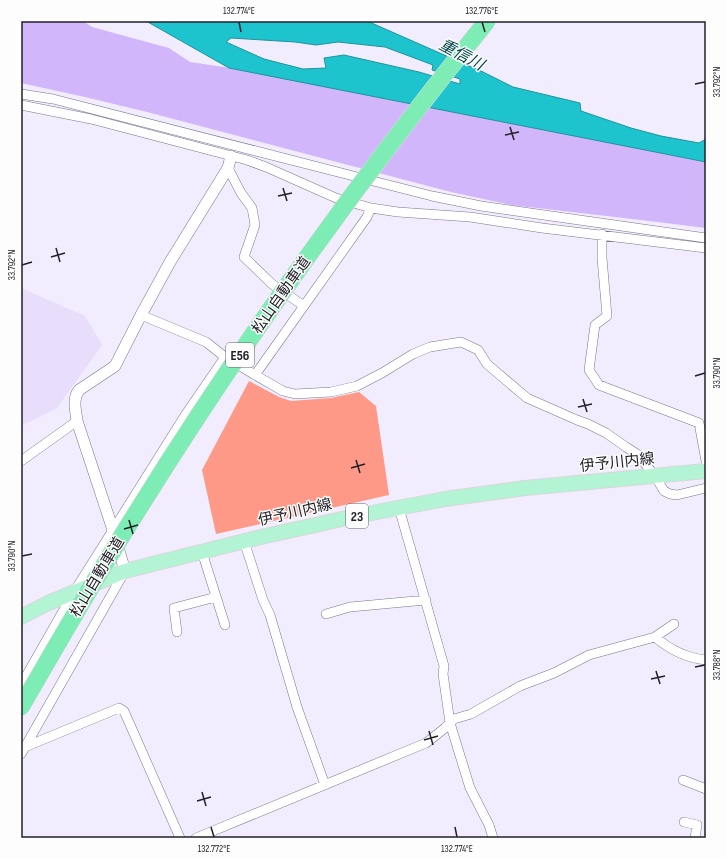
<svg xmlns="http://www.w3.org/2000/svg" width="727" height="859" font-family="'Sofia Sans Condensed','Noto Sans JP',sans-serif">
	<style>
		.built { fill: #e9ddfc }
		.green { fill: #d1b6fb }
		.water { fill: #1dc4ce; stroke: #1f939c; fill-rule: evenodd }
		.building { fill: #fd9986 }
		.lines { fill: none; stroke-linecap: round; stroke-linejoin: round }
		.minor-casing { stroke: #7c758a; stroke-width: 10 }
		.tertiary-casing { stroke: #7c758a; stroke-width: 12 }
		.primary-casing { stroke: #d7d7d8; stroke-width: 16 }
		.minor { stroke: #fff; stroke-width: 9 }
		.tertiary { stroke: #fff; stroke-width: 11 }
		.primary { stroke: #b2f4d3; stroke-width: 14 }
		.motorway-bridge-casing { stroke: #d7d7d8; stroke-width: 18; stroke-linecap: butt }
		.motorway-bridge { stroke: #7eedb5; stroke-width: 17 }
		.ticks { fill: none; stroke: #232028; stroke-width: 1.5 }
		.labels { text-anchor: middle; stroke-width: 3; stroke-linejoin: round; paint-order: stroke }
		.shield { fill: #fcfdfc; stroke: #646268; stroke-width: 1 }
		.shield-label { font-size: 14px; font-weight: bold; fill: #232028 }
		.street-label { font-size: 15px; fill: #232028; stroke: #fcfdfc }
		.water-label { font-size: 16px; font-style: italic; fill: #00464a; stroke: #fcfdfc }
		.neatline { fill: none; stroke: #232028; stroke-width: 1.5 }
		.ticks-label { font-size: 10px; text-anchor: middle; fill: #232028 }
	</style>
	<rect width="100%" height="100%" fill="#f2ecff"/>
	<!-- built -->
	<path class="built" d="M21 288 85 316 102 345 57 408 21 426Z"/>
	<!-- green -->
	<path class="green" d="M21 21H83L92 27 169 48 190 62 237 69 363 93 706 162V228L641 220 511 205 451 192 147 112 85 97 21 83Z"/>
	<!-- water -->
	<path class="water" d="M146 21H367L483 72 513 87 580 103 581 111 631 128 661 136 699 143 706 139V162L229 68ZM231 38 295 42 316 45 338 42 385 47 433 65 432 70 460 79V84L419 72 344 55 324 58 326 68 303 69 264 59 226 42Z"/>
	<!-- building -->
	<path class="building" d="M249 381 279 397 291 401 331 398 359 392 376 406 389 495 216 534 202 470Z"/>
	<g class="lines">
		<defs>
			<path id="minor" d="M21 94 53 99 330 170 432 196 481 206 706 238
				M21 105 91 119 247 160 266 167 336 198 371 208 398 212 470 217 542 228 706 248
				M228 168 241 193 252 208 255 225 244 257 272 284 304 306
				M602 234V258L607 316 595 325 589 370 599 385 699 423 706 461
				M141 315 206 342 225 357 255 375 367 217 371 208
				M255 375 283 391 295 394 331 392 357 386 382 373 413 354 430 347 461 342 478 350 487 364 527 398 577 420 588 424 606 433 626 447 637 454 655 476 664 491 670 494 677 495 706 488
				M21 461 77 421
				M399 508 444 666 443 674 450 723 470 788 489 825 493 838
				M244 541 263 600 270 615 297 707 325 785
				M202 552 225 625
				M326 614 350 607 426 600
				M177 632 174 608 216 597
				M655 637 674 624
				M21 685 74 592 186 414 225 357
				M25 747 119 708 124 711 180 838
				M21 754 125 571
				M683 780 706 789
				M684 822 697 825 695 838
				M196 838 426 743 445 728 454 719 471 714 520 686 554 673 589 655 655 637C669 649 687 658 706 660"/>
			<path id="tertiary" d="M125 571 113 530 77 421C76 411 72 399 79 390L115 366 141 315 170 262 228 168 231 156"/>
			<path id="primary" d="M21 617 46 604 125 571 261 537 356 516 445 499 525 488 706 471"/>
		</defs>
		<!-- minor casing -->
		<use href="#minor" class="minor-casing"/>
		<!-- tertiary casing -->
		<use href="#tertiary" class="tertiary-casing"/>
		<!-- primary casing -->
		<use href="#primary" class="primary-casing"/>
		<!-- minor -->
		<use href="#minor" class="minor"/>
		<!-- tertiary -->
		<use href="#tertiary" class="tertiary"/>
		<!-- primary -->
		<use href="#primary" class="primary"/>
		<defs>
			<path id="motorway-bridge" d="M21 707C59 641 97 575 138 510 244 340 361 177 487 21"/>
		</defs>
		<!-- motorway-bridge casing -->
		<use href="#motorway-bridge" class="motorway-bridge-casing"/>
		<!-- motorway-bridge -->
		<use href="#motorway-bridge" class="motorway-bridge"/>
	</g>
	<!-- ticks -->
	<path class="ticks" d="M239 22 241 32M482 22 485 32M695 84 705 82M510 127 514 140M505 135 519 132M283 188 287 201M278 196 292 193M56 248 60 262M51 257 65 253M22 265 32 262M695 376 705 373M583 399 587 412M578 407 592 404M356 460 360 473M351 468 365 464M129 520 133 534M124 529 138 525M22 556 32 554M695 667 705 665M656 671 660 684M651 679 665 676M429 731 433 745M424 740 438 736M202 792 206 806M197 801 211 797M211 827 214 837M455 827 457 837"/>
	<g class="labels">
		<!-- shield labels -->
		<g class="shield">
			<rect x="226" y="343" width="28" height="24" rx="3"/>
			<rect x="346" y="504" width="22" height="24" rx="3"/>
		</g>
		<g class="shield-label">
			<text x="240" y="360">E56</text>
			<text x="357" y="521">23</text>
		</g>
		<!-- street labels -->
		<g class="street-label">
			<text transform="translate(281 295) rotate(-55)" y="5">松山自動車道</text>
			<text transform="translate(617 462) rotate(-6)" y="5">伊予川内線</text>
			<text transform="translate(295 512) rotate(-13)" y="5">伊予川内線</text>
			<text transform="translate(97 577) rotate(-59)" y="5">松山自動車道</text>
		</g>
		<!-- water labels -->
		<g class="water-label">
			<text transform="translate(462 54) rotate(28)" y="6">重信川</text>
		</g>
	</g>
	<!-- border -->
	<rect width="727" height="859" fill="none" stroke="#fcfdfc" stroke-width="44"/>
	<rect x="22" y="22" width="683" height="815" class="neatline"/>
	<g class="ticks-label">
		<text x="239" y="14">132.774°E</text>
		<text x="482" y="14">132.776°E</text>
		<text transform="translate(716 82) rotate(-90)" y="4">33.792°N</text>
		<text transform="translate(11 265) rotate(-90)" y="4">33.792°N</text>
		<text transform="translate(716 373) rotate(-90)" y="4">33.790°N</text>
		<text transform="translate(11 556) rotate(-90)" y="4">33.790°N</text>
		<text transform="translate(716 665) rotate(-90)" y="4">33.788°N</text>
		<text x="214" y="852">132.772°E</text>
		<text x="457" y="852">132.774°E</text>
	</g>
</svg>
